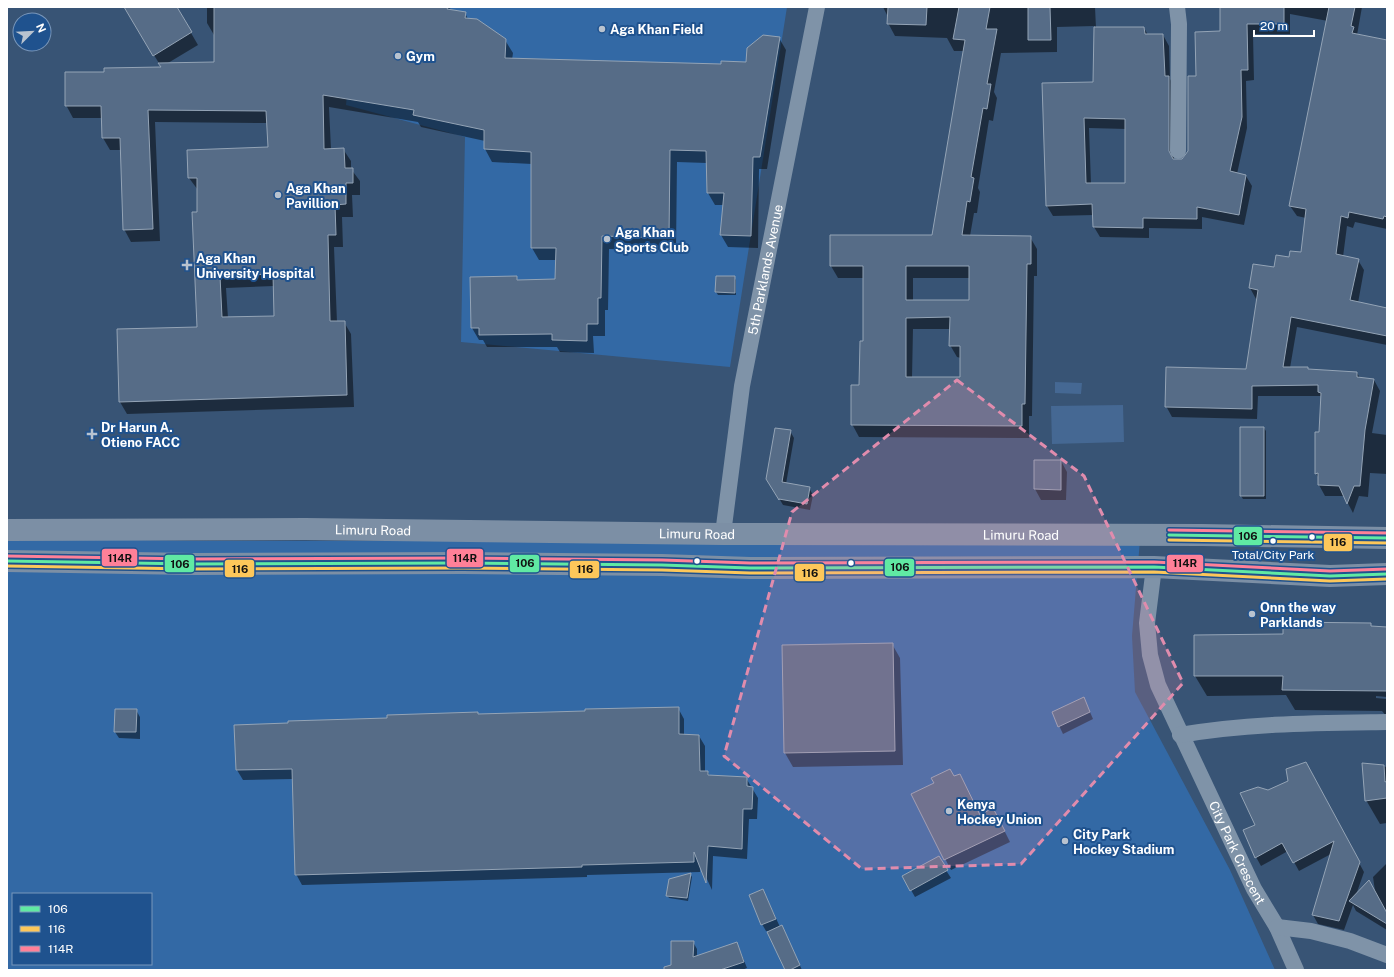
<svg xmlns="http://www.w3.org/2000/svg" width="1394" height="977" font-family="'Public Sans',sans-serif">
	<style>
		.green { fill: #3369a5; fill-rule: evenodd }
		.water { fill: #456893 }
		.shadow { fill: #0007; fill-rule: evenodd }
		.building { fill: #566c87; stroke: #94a4b6; fill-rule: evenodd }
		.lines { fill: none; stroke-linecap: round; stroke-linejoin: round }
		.minor { stroke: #7f93a8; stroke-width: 16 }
		.secondary { stroke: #7c8fa5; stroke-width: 22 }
		.bus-1-casing { stroke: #1f528e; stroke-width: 6 }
		.bus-2-casing { stroke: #1f528e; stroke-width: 6 }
		.bus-3-casing { stroke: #1f528e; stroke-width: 6 }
		.bus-1 { stroke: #60e9a3; stroke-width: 3 }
		.bus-2 { stroke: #fdc75a; stroke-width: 3 }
		.bus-3 { stroke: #ff8098; stroke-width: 3 }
		.marked { fill: #e08cad; fill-opacity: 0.2; stroke: #e08cad; stroke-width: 3; stroke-dasharray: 8 5; stroke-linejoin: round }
		.poi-dot { fill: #b9c3cf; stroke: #1f528e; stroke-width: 1.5 }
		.bus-dot { fill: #fff; stroke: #1f528e; stroke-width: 1.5 }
		.labels { text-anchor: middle; stroke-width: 4; stroke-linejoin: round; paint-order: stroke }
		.bus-label { font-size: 12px; fill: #fff; stroke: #1f528e }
		.poi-label { font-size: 13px; font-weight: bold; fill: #fff; stroke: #1f528e; text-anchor: start }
		.street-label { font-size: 13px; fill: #fff; stroke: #1f528e }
		.line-badge { stroke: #1f528e; stroke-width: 1.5 }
		.pale-badge-label { font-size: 11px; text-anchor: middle; font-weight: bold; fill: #111 }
	</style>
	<rect width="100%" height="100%" fill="#385475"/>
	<!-- green -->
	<path class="green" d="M355 7H787L730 367 461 342 465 137 346 105Z
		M7 538 194 541 1140 540 1132 636 1135 692 1230 870 1275 970H7ZM13 894H151V964H13Z"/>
	<!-- water -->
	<path class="water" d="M1055 382 1082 383 1081 394 1055 393Z
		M1123 405 1124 442 1052 444 1051 406Z"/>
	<!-- shadow -->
	<path class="shadow" d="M124 7H176L198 45 168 63H215V34L214 35 207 23V7H449L452 11 465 13 468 19 505 40 513 53 512 60 722 65 747 63 779 38 786 50 767 169H759L758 248 728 247 721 235 724 205H715L708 193 707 163 677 162 676 250 609 249 608 310H605V336H593L594 353 560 352 557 347H487L483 340H479L472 328 516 277 518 281 556 280 557 260H539L532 248V164L492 162 485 149V141L421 127 418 122 329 107 331 149H343L351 161V169L360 181V195H352L353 217H342L343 247H334L337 322H344L351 334 354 407 127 414 120 402 198 328V190L189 178 269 148 268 123 155 122 160 241 131 242 124 229 121 150H110L103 138 102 118H73L66 105 105 73 162 68ZM274 286 275 317 228 318 226 288Z
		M883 7H1095L1096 28H1144L1148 35H1163L1169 46 1170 79 1175 88 1174 160H1184L1188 151 1197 77 1221 32V7H1362L1357 35 1387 41V229L1355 222 1353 228 1347 226 1343 257 1358 260 1364 270 1358 303 1387 309V345L1297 327 1290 368 1357 373 1360 378 1374 380 1380 391 1372 433 1387 435V474L1370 473 1368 497 1359 496 1353 513 1344 496H1325L1319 485V479L1316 473 1322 396H1258L1257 419 1172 417 1166 406 1246 370 1258 299H1256L1250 288 1254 265 1275 268 1290 258 1301 254 1306 218 1297 216 1290 206 1328 21 1290 14V34H1253L1254 80 1246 81 1247 128 1237 174 1246 176 1252 186 1244 225 1202 217V229L1149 228V238L1100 237 1094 227V215L1053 216 1047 206 1094 83 1095 26 1057 27V52L1001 53 994 92 997 98 993 121 989 120 978 188 980 192 977 213H974L970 236 1030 237 1037 249V276H1034L1032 416H1029V438L859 437 852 424 860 386 864 342V278H838L831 266 933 236 964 51H954L947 38 895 36 888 23 887 15ZM1089 128 1126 129V184H1091ZM913 278H970V301H913ZM913 329H950V345L957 357 961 358V378H912Z
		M734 277 736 280V295H718L716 292Z
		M1264 428 1266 431V499H1243L1241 496Z
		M790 431 794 438 786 484 809 488 813 495 810 510 783 505 767 478Z
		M1035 461H1061L1067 472 1066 500H1041L1035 489Z
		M1370 624 1372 627 1387 628V697L1376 696V698L1387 699V717L1382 711 1295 710 1286 695 1207 696 1195 676 1284 635Z
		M892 644 900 658 903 765 793 767 785 753 783 646Z
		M1087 705 1093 719 1063 734 1053 713Z
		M678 708 684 719V735L699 736 705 746V772H708L710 776 746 778 758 798 757 819H749L747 859 713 856 712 890 700 864V872L587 875V877L302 885 296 874 293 779 243 780 237 770 388 719 478 713 479 715Z
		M136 710 140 717V739L119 738 115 732Z
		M1363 764 1387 767V823L1380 824 1366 800Z
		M1310 772 1364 872 1356 895 1375 891 1373 877 1387 863V930L1356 911 1353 905 1344 930 1318 924 1313 915 1331 854 1299 871 1288 851 1261 866 1256 857 1257 825 1268 791Z
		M960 775 980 816 999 820 1010 842 951 870 912 795Z
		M938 858 951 878 915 897 911 890Z
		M690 874 692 877 688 901 669 898 667 895Z
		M763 890 780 927 785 933 802 970H786L768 931H766L762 924Z
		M693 942 697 949V957L737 943 747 968 742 970H672Z"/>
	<!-- building -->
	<path class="building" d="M124 7H177L192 32 153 56Z
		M214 7H448L447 9 466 12 465 18 477 19 506 39 505 58 721 64V61L746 62 747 48 763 35 780 37 760 157H753L751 236 720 235 724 193H707L706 151 670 150 669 238 602 236 601 298H598V324H587V341L552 340V334L479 335V328H471L470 277 517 276V280L555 279 556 248H531V152L484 149V130L413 115 414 110 323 95 324 149 344 148 345 168H353V183H346V204L335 205 336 235H328L330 321H345L347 395 119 402 117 329 197 327 192 212H197V178H188L187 150 268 147 266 111 148 110 153 229 123 230 120 138H102L101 106H65V72H104V68L161 67 158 63 214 62ZM273 274 274 316 222 317 220 276Z
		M888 7H927L926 25 887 24Z
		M959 7H990L986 29H997L987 84H991L987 109 983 108 971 177 974 178 970 202 967 201 962 235 1031 236V264H1027L1025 404H1022V426L851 425V385H859L860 341H863V266H830V235H932L965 40 953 39ZM906 266H969V300H906ZM950 317 949 346H960V377H906V318Z
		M1028 7H1050L1051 40H1028Z
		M1220 7H1284V24H1247L1248 70H1241L1242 117 1230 171 1246 175 1239 215 1197 207V219L1143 218V228L1093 227 1092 204 1046 206 1042 83 1093 82 1094 27H1144L1145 34H1163L1165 76H1169V151L1173 159H1182L1188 151V76H1196L1195 32 1220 31ZM1084 118 1125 119V183H1086Z
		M1329 7H1355L1351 26 1354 27 1352 33 1387 40V217L1384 216 1383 219 1349 212 1348 218 1341 216 1336 254 1359 259 1350 300 1387 308V336L1291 317 1283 367H1308V369L1357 372V377L1374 379 1365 430 1360 486H1354L1347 504 1339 486 1318 485V473L1315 474V432H1319L1321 393 1318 392V385L1252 386V409L1165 407 1166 367 1246 369 1258 290 1249 288 1253 264 1274 267 1276 255 1289 257 1290 251 1301 252 1306 209 1289 206Z
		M716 276H735V293L715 292Z
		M1240 427H1264V496H1240Z
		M775 428 791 430 782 482 810 487 807 504 779 499V500L766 479Z
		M1034 460H1061V490L1034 489Z
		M1283 622 1371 623V626L1387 627V691L1282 690 1283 676H1194V635L1283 634Z
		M893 643 895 751 784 753 782 645Z
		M1084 697 1090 712 1058 727 1052 712Z
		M679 707V734L699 735 700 771H708V775L747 777V786L753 787 752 809H743L742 849 708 846 706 883 694 852V862L582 865V867L295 875 292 769 236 770 234 725 288 723V721L387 718V715L478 712V714L585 711V709Z
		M115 709H137L136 732H114Z
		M1306 762 1360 862 1339 921 1312 915 1334 841 1293 863 1282 843 1255 858 1243 830 1255 825 1240 793 1258 787 1268 790 1288 781 1286 769Z
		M1362 763 1384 765 1385 782 1387 781V798L1365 801Z
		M950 769 954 776 960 774 980 815 993 808 1005 831 944 860 911 794 934 783 931 778Z
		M939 856 948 870 910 891 902 876Z
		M691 873 687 898 666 896 669 879Z
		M1369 880 1387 913V924L1349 901Z
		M763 889 776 919 761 925 749 895Z
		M782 925 800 965 790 970H785L767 932Z
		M671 941H694L693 957 737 942 744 962 720 970H664V967L671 965Z"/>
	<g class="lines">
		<!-- minor -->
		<g class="minor">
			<path d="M1177 7 1179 24 1178 151"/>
			<path id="s1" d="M723 534 742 386 817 7"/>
			<path id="s2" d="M1154 567 1147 623 1150 655 1158 685 1254 889 1277 927 1296 970"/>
			<path d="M1180 735C1248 723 1318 723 1387 722"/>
			<path d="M1277 927 1311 931 1350 941 1387 955"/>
		</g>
		<!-- secondary -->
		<g class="secondary">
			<path id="s3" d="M7 530 305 529 723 534 1202 535 1387 538"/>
			<path d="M7 561 193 564 463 563 662 565 750 568 1154 567 1330 576 1387 574"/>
		</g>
		<defs>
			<path id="bus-1" d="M1169 535 1387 538
				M7 561 193 564 463 563 662 565 750 568 1154 567 1330 576 1387 574"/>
			<path id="bus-2" d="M1169 540 1387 543
				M7 566 193 569 463 568 662 570 750 573 1154 572 1330 581 1387 579"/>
			<path id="bus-3" d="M1169 530 1387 533
				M7 556 193 559 463 558 662 560 750 563 1154 562 1330 571 1387 569"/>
		</defs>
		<!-- bus-1 casing -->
		<use href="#bus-1" class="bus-1-casing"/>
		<!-- bus-2 casing -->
		<use href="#bus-2" class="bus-2-casing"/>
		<!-- bus-3 casing -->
		<use href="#bus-3" class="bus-3-casing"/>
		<!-- bus-1 -->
		<use href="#bus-1" class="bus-1"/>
		<!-- bus-2 -->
		<use href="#bus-2" class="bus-2"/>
		<!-- bus-3 -->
		<use href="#bus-3" class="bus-3"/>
	</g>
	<!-- marked area -->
	<path class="marked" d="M957 380 1084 476 1183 683 1021 864 862 869 724 756 792 512Z"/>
	<!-- markers -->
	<g class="poi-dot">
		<circle cx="602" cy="29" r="4"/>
		<circle cx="398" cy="56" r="4"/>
		<circle cx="278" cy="195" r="4"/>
		<circle cx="607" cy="239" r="4"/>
		<path d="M185 259h4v4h4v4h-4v4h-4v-4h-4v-4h4z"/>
		<path d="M90 428h4v4h4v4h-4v4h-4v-4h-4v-4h4z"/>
		<circle cx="1252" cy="614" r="4"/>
		<circle cx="949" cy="811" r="4"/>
		<circle cx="1065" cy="841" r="4"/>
	</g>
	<g class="bus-dot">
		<circle cx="1312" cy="537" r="3.5"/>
		<circle cx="1273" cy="541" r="3.5"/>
		<circle cx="697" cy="561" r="3.5"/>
		<circle cx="851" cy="563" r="3.5"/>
	</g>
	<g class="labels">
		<!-- bus labels -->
		<g class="bus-label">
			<text x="1273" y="559">Total/City Park</text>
		</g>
		<!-- poi labels -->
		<g class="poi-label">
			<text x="610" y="34">Aga Khan Field</text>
			<text x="406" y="61">Gym</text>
			<text x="286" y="193">Aga Khan<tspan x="286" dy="15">Pavillion</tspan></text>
			<text x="615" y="237">Aga Khan<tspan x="615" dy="15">Sports Club</tspan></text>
			<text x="196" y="263">Aga Khan<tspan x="196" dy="15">University Hospital</tspan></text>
			<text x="101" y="432">Dr Harun A.<tspan x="101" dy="15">Otieno FACC</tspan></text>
			<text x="1260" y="612">Onn the way<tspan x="1260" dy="15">Parklands</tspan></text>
			<text x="957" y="809">Kenya<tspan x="957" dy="15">Hockey Union</tspan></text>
			<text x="1073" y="839">City Park<tspan x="1073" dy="15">Hockey Stadium</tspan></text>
		</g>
		<!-- street labels -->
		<g class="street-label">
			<text dy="5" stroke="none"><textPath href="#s1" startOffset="268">5th Parklands Avenue</textPath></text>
			<text dy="5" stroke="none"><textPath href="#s3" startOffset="366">Limuru Road</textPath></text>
			<text dy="5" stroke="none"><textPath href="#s3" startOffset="690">Limuru Road</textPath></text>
			<text dy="5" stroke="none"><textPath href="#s3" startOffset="1014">Limuru Road</textPath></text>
			<text dy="5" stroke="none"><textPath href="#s2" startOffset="305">City Park Crescent</textPath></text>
		</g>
	</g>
	<g class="line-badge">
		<rect x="1233" y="526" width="30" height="20" rx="4" fill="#60e9a3"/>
		<rect x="1323" y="533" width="30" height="19" rx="4" fill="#fdc75a"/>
		<rect x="101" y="548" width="37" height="19" rx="4" fill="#ff8098"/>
		<rect x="446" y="548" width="38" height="20" rx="4" fill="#ff8098"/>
		<rect x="1166" y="554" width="38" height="19" rx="4" fill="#ff8098"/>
		<rect x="509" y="554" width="31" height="19" rx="4" fill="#60e9a3"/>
		<rect x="164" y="554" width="31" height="19" rx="4" fill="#60e9a3"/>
		<rect x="884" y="558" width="31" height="19" rx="4" fill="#60e9a3"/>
		<rect x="224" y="559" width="31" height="19" rx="4" fill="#fdc75a"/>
		<rect x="569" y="560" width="31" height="19" rx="4" fill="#fdc75a"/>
		<rect x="794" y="563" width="31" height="19" rx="4" fill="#fdc75a"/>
	</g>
	<g class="pale-badge-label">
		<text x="1248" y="540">106</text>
		<text x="1338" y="546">116</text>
		<text x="120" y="562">114R</text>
		<text x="465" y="562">114R</text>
		<text x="1185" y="567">114R</text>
		<text x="525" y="567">106</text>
		<text x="180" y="568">106</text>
		<text x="900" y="571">106</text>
		<text x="240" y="573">116</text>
		<text x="585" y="573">116</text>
		<text x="810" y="577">116</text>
	</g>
	<!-- border -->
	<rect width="1394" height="977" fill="none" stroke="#ffffff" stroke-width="16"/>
	<!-- legend -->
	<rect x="12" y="893" width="140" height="72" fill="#1f528e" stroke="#7997bb"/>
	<rect x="20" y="906" width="20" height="6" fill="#60e9a3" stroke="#7997bb"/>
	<text x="48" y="913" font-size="12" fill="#ffffff">106</text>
	<rect x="20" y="926" width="20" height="6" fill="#fdc75a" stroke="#7997bb"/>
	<text x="48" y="933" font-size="12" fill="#ffffff">116</text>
	<rect x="20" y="946" width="20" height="6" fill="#ff8098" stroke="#7997bb"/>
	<text x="48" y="953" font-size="12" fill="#ffffff">114R</text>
	<!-- north arrow -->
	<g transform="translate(32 32) rotate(66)"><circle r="19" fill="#1f528e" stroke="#7997bb"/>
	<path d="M0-3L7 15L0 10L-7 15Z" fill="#b9c3cf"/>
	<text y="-6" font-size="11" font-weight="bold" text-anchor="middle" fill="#ffffff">N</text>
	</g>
	<!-- scale -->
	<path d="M1254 30v6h60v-6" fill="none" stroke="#ffffff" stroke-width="2"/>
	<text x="1260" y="30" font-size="12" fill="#ffffff" stroke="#1f528e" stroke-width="3" paint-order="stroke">20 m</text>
</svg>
